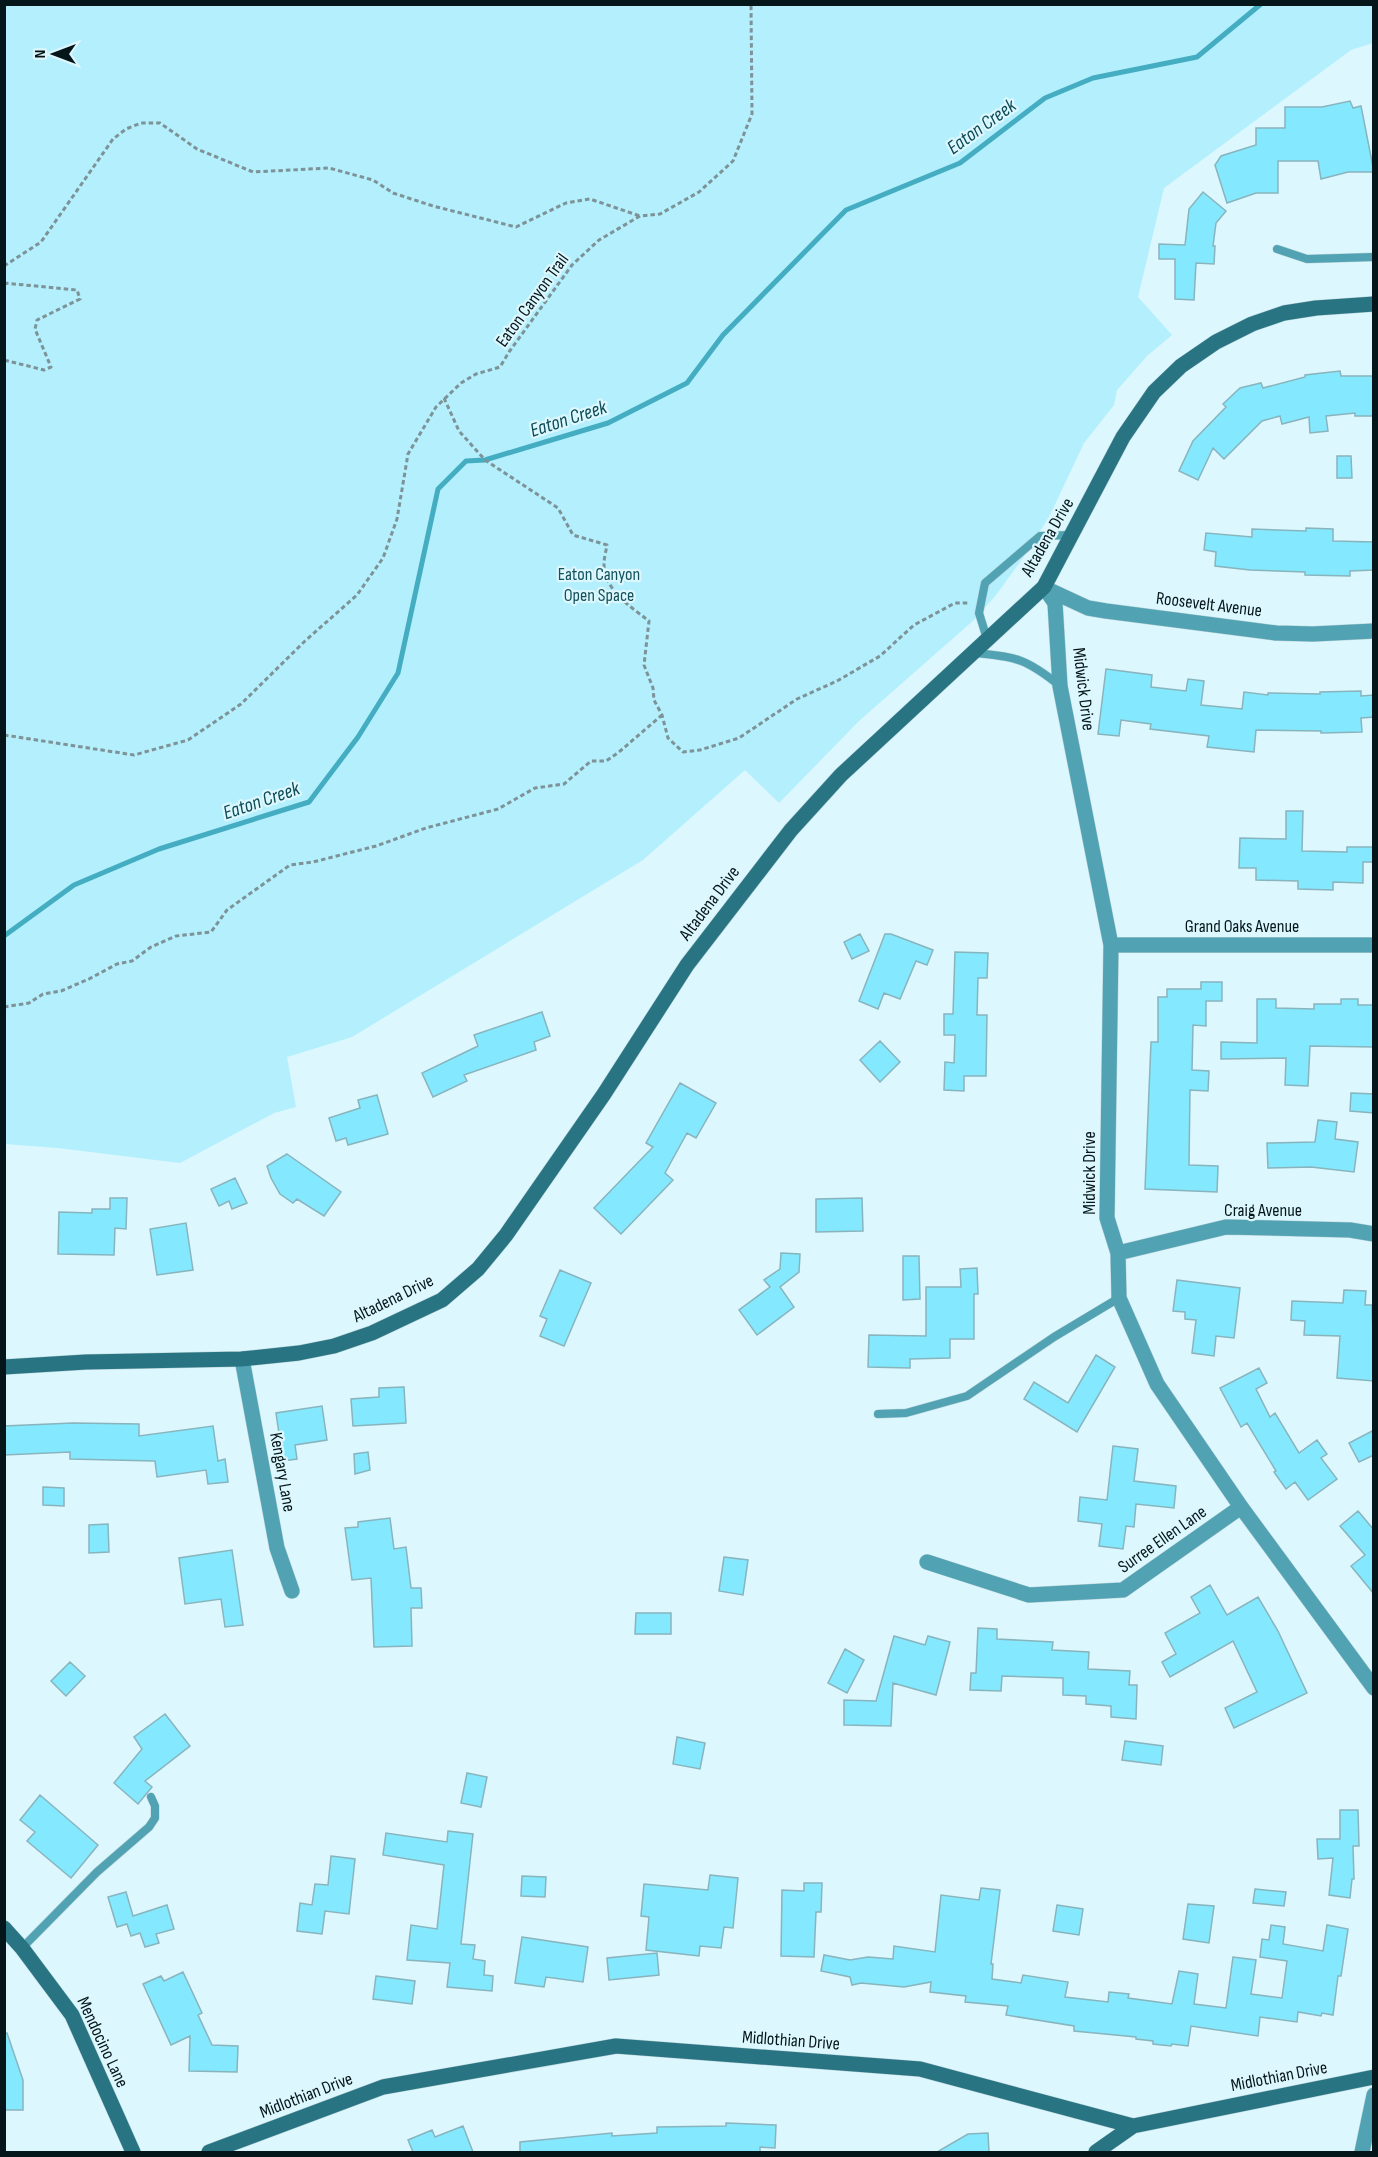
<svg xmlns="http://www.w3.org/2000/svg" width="1378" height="2157" font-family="'Sofia Sans Condensed',sans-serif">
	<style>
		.green { fill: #b3effc }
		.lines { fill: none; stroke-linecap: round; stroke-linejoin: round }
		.stream { stroke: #44adc1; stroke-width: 5 }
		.building { fill: #84e9fe; stroke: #88b4be; stroke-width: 1.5 }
		.lane-casing { stroke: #bad3d9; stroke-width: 9 }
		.street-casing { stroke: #bad3d9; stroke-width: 16 }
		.secondary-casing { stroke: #bad3d9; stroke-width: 16 }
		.path { stroke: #7d9398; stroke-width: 3; stroke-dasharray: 4.5 3; stroke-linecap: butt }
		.lane { stroke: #51a2b2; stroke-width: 8 }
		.street { stroke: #51a2b2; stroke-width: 15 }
		.secondary { stroke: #297482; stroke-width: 15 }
		.labels { text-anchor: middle; stroke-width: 4.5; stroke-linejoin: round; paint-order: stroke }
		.street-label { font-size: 18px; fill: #05161a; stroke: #dcf7fd }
		.park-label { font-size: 18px; fill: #14515b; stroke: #dcf7fd }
		.water-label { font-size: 20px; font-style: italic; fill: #0d4b56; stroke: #dcf7fd }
	</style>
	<rect width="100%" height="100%" fill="#dcf7fd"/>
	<!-- green -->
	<path class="green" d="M5 5H1373V43L1351 50 1164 188 1138 297 1172 335 1147 356 1117 390 1114 405 1084 443 1050 515 1028 551 996 595 975 619 859 721 779 803 745 770 643 860 352 1037 287 1057 296 1107 274 1113 180 1163 58 1148 5 1144Z"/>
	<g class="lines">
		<!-- stream -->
		<path class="stream" d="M4 936 74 885 159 849 309 802 358 737 398 673 438 489 466 461 485 460 608 423 687 383 723 335 846 210 960 163 1045 98 1093 78 1197 57 1261 4"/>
	</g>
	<!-- building -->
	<path class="building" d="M1350 101 1353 108 1361 106 1374 172H1348L1321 179 1318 161H1278V193H1256L1227 203 1215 165 1221 156 1256 145V128H1285V107H1322Z
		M1203 192 1226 211 1216 223 1213 246H1215L1214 264 1196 263 1194 300 1175 299V259H1159V244L1185 245 1189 209Z
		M1340 371 1341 376H1374V416H1355V413L1326 416 1328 431 1310 433 1309 417 1282 424 1280 416 1262 421 1224 459 1213 448 1198 480 1179 471 1193 441 1226 407 1223 404 1240 388 1261 383 1263 388 1305 377V375Z
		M1337 456H1351L1352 478H1337Z
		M1306 528 1333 529V541L1374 542V570L1350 571V576L1305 575V572L1250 570 1215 566 1216 552 1204 550 1206 533 1252 537V529L1306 531Z
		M1106 669 1152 675 1151 687 1186 691 1188 679 1204 681 1201 705 1242 709 1244 692 1268 695V693L1320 694V692L1361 691V696L1374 695V717L1361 718 1362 732 1321 733V731L1256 730 1254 752 1207 747 1209 736 1150 729 1151 724 1121 720 1119 736 1098 734Z
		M1286 811H1303L1302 851 1347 852V847H1374V862H1363V883L1333 882V890L1298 889V881L1256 880V868H1239L1240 838 1286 839Z
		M860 934 869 951 852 959 844 942Z
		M885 934H891L933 950 927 965 916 961 900 999 884 993 878 1009 859 1001Z
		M955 952 988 953 987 978H978L977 1015H987L986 1076H964V1091L944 1090 945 1062 954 1063 955 1035H944V1014H953Z
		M1201 982H1222V1001H1206V1026L1193 1025 1192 1070 1209 1071 1208 1091 1190 1090 1189 1165 1218 1166 1217 1192 1145 1189 1151 1042H1158V997H1167V989H1201Z
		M1257 999H1276V1008L1314 1009V1004H1341V999H1358V1005H1374V1047L1310 1046 1308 1086 1285 1085 1286 1058 1221 1059V1042L1257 1043Z
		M542 1012 550 1036 534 1042 536 1050 464 1075 467 1081 433 1097 422 1073 478 1046 474 1035Z
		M880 1041 900 1062 880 1082 860 1060Z
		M680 1083 716 1103 696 1138 687 1133 665 1173 673 1180 621 1234 594 1208 653 1147 646 1143Z
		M1351 1093 1374 1094V1113L1350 1111Z
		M377 1095 388 1134 348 1145 346 1138 336 1141 329 1118 360 1108 358 1100Z
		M1318 1120 1337 1122 1335 1139 1358 1142 1354 1172 1311 1167 1268 1168 1267 1143 1315 1142Z
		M287 1154 341 1192 324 1216 297 1199 293 1203 280 1194 271 1178 267 1166Z
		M235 1178 247 1203 232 1209 229 1201 219 1206 211 1189Z
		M110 1198H127L126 1229 115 1228 114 1255 58 1254 59 1212 92 1213V1209H110Z
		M862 1198 863 1231 816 1232V1199Z
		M186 1223 193 1270 157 1275 150 1229Z
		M781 1253 800 1254 799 1272 780 1287 794 1307 757 1335 739 1310 770 1287 764 1280 780 1269Z
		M903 1256H919L920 1299 903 1300Z
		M977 1268 978 1294H974V1339H950V1358L910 1359V1368L868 1367 869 1335 926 1336V1287H961L960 1269Z
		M560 1270 591 1283 564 1346 540 1336 547 1319 540 1316Z
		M1177 1280 1240 1288 1234 1338 1216 1336 1214 1356 1192 1353 1196 1320 1185 1319V1312L1173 1311Z
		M1344 1290 1366 1291 1365 1305H1372L1374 1381 1337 1378 1340 1336 1304 1335 1305 1321 1291 1320 1292 1301 1343 1303Z
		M1096 1355 1115 1367 1077 1432 1024 1399 1034 1382 1068 1403Z
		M1259 1368 1267 1383 1256 1389 1270 1417 1275 1413 1299 1453 1317 1440 1327 1454 1321 1458 1337 1479 1308 1500 1295 1482 1286 1489 1274 1472 1276 1471 1247 1423 1241 1427 1220 1388Z
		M404 1387 406 1423 353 1426 351 1399 379 1397V1388Z
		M322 1406 327 1440 295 1445 297 1459 283 1461 276 1413Z
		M73 1423 139 1424V1436L213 1426 218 1461 225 1459 228 1482 208 1484 206 1470 157 1477 155 1461 70 1459V1452L4 1455V1426Z
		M1374 1430V1455L1359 1462 1349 1443Z
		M1113 1446 1138 1449 1134 1481 1176 1486 1174 1508 1136 1504 1134 1527 1126 1526 1123 1549 1099 1546 1102 1524 1078 1521 1080 1497 1107 1500Z
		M368 1452 370 1470 355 1474 354 1454Z
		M43 1487 64 1488V1506L43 1505Z
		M1358 1511 1374 1530V1594L1351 1566 1365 1555 1340 1526Z
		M390 1518 394 1549 406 1547 411 1588H421L422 1608H411L412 1646 374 1647 371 1578 352 1580 345 1528 358 1527V1522Z
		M108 1524 109 1552 89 1553V1525Z
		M232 1550 243 1625 225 1627 221 1599 185 1604 179 1558Z
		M724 1557 748 1560 743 1595 719 1591Z
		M1210 1585 1227 1615 1258 1597 1278 1631 1307 1693 1234 1728 1225 1708 1257 1692 1233 1641 1170 1677 1162 1662 1176 1654 1165 1633 1200 1613 1191 1597Z
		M636 1613H671V1634H635Z
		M978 1628 997 1629V1639L1053 1642 1052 1650 1089 1652 1088 1669 1130 1671 1129 1685H1137L1136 1719 1111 1717V1706L1086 1704V1696L1063 1695V1678L1002 1676 1001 1691 970 1690 971 1673H976Z
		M894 1636 925 1645 928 1636 950 1642 936 1695 893 1683 891 1726 844 1725V1700L876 1701Z
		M845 1649 864 1660 847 1693 828 1683Z
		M70 1662 85 1676 66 1696 51 1681Z
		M165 1714 190 1746 145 1781 152 1787 138 1804 114 1783 142 1749 134 1737Z
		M677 1737 705 1743 700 1769 673 1764Z
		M1125 1741 1163 1746 1161 1765 1122 1760Z
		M467 1773 487 1777 481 1807 461 1803Z
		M40 1795 98 1845 71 1878 27 1841 35 1832 20 1820Z
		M1340 1810H1358L1359 1846H1353L1354 1879H1352L1350 1898 1329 1895 1333 1858 1318 1859 1317 1839H1340Z
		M448 1831 473 1834 461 1944 475 1945 473 1959 485 1961 484 1975 493 1976 492 1991 447 1987 450 1963 407 1960 411 1925 437 1929 444 1865 383 1855 386 1833 447 1842Z
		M331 1856 355 1859 349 1914 325 1911 322 1934 297 1931 300 1903 312 1905 315 1884 328 1885Z
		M710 1875 738 1878 733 1928 724 1927 721 1948 700 1946 699 1956 646 1950 649 1917 641 1916 644 1884 708 1890Z
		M522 1876 546 1877 545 1897 521 1896Z
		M804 1883H822L821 1912H816L814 1957 781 1956 782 1890 804 1891Z
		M981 1888 1000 1890 991 1964H993L992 1979 1021 1983 1023 1975 1068 1982 1065 1997 1108 2002 1109 1992 1129 1994 1128 1998 1172 2004 1179 1971 1198 1974 1194 2004 1226 2008 1233 1957 1256 1960 1251 1994 1282 1998 1287 1961 1260 1957 1262 1939 1269 1940 1271 1925 1285 1927 1283 1944 1323 1951 1327 1925 1348 1929 1341 1976H1338L1333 2015 1322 2013 1321 2016 1298 2012 1297 2022 1260 2017 1258 2036 1191 2026 1188 2046 1172 2044 1171 2046 1153 2044V2041L1136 2039V2037L1074 2031V2026L1006 2015 1008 2006 965 2002 966 1996 930 1992 931 1982 904 1987 861 1983 852 1985 850 1977 821 1971 824 1955 850 1960 868 1957 893 1959 894 1946 935 1952 941 1895 979 1900Z
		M1255 1889 1286 1892 1284 1906 1253 1903Z
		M126 1892 133 1916 167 1905 174 1929 156 1934 159 1943 145 1947 140 1933 131 1936 127 1924 117 1927 108 1897Z
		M1188 1904 1214 1906 1209 1943 1183 1939Z
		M1057 1905 1083 1909 1079 1935 1053 1931Z
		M522 1937 588 1947 583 1982 546 1977 544 1987 515 1983Z
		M657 1953 659 1975 609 1980 607 1958Z
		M183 1972 202 2013 198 2015 212 2045 238 2046 237 2072 189 2071 190 2036 171 2045 143 1984 161 1976 164 1981Z
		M376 1976 415 1981 412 2004 373 1999Z
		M4 2033H7L23 2080V2110H4Z
		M726 2123 776 2125 775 2148 760 2147V2152H520V2142L612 2133V2136L657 2133V2127L726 2126Z
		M463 2126 473 2152H413L408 2140 432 2130 435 2137Z
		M988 2133 989 2152H937L968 2134Z"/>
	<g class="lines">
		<defs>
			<path id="lane" d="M1277 249 1307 259 1374 257
				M987 639 979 613 985 583 1040 536 1071 535
				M973 653C1015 656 1027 659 1060 686
				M878 1414 906 1413 967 1396 1054 1337 1119 1298
				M22 1948 97 1872 149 1827 155 1818V1806L151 1797"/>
			<path id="street" d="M1044 587 1055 603 1060 686 1111 945 1107 1218 1118 1253 1119 1298 1157 1384 1241 1507 1374 1688
				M1047 589 1088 608 1106 611 1276 633 1313 634 1374 631
				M1111 945H1374
				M1118 1253 1226 1227 1350 1230 1374 1234
				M242 1359 277 1548 292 1591
				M927 1562 1029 1595 1123 1590 1241 1507
				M1362 2152 1374 2095"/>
			<path id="secondary" d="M4 1367 86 1362 242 1359 299 1353 334 1346 372 1333 442 1300 478 1269 506 1235 604 1094 687 965 791 830 841 775 1044 587 1123 437 1154 392 1181 366 1216 342 1252 324 1284 313 1316 308 1374 304
				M4 1928 22 1948 72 2015 133 2152
				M209 2152 383 2087 616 2046 920 2069 1133 2126 1374 2077
				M1096 2152 1133 2126"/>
		</defs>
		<!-- lane casing -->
		<use href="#lane" class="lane-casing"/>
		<!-- street casing -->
		<use href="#street" class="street-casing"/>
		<!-- secondary casing -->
		<use href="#secondary" class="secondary-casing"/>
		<!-- path -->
		<path class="path" d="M4 266 41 242 113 139 126 129 141 123H160L197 149 253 172 329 168 373 180 393 193 433 206 516 227 566 203 590 199 640 216
			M4 283 77 290 80 299 37 320 35 329 51 367 44 370 4 360
			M444 398 459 431 485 460 558 508 573 535 607 545C606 551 604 558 604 564 604 590 631 607 649 621L644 665 653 688 654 700 662 715 668 738 683 752 700 750 739 738 797 699 837 681 880 656 914 625 955 603H968
			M4 735 134 755 188 740 241 704 305 641 357 595 383 558 397 519 408 454 436 407 461 383 476 374 500 367 509 352 572 265 599 240 640 216 660 214 699 192 733 161 752 114 751 4
			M4 1007 29 1003 43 994 61 991 89 979 117 964 132 961 151 947 176 936 211 932 227 910 290 865 313 862 376 846 426 828 498 809 535 788 564 784 591 761H606L619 752 662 715"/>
		<!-- lane -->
		<use href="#lane" class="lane"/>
		<!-- street -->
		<use href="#street" class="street"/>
		<!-- secondary -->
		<use href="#secondary" class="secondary"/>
	</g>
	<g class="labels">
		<!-- street labels -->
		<g class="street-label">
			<text transform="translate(532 300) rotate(-54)" y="6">Eaton Canyon Trail</text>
			<text transform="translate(1047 537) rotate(-60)" y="6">Altadena Drive</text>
			<text transform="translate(1209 604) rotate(7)" y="6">Roosevelt Avenue</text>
			<text transform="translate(1084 689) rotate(83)" y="6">Midwick Drive</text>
			<text transform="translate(709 903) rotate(-53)" y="6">Altadena Drive</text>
			<text x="1242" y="932">Grand Oaks Avenue</text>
			<text transform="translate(1089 1173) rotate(-90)" y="6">Midwick Drive</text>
			<text x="1263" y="1216">Craig Avenue</text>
			<text transform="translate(393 1298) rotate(-26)" y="6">Altadena Drive</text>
			<text transform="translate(283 1472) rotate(80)" y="6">Kengary Lane</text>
			<text transform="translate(1162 1539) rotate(-35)" y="6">Surree Ellen Lane</text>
			<text transform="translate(791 2040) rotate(4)" y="6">Midlothian Drive</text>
			<text transform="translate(103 2042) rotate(65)" y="6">Mendocino Lane</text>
			<text transform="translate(1279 2076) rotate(-11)" y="6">Midlothian Drive</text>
			<text transform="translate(306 2095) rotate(-21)" y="6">Midlothian Drive</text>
		</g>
		<!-- park labels -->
		<g class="park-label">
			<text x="599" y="580">Eaton Canyon<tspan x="599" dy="21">Open Space</tspan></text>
		</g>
		<!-- water labels -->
		<g class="water-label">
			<text transform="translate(981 126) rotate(-36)" y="7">Eaton Creek</text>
			<text transform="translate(568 418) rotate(-18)" y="7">Eaton Creek</text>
			<text transform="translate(261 800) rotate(-19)" y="7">Eaton Creek</text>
		</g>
	</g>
	<!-- border -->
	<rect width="1378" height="2157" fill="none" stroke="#05161a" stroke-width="12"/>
	<!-- north arrow -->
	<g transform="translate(54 54) rotate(270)" stroke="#dcf7fd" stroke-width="4.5" paint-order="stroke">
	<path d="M0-4.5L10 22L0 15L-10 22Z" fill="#05161a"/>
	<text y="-9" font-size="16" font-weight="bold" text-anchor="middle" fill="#05161a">N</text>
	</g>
</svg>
